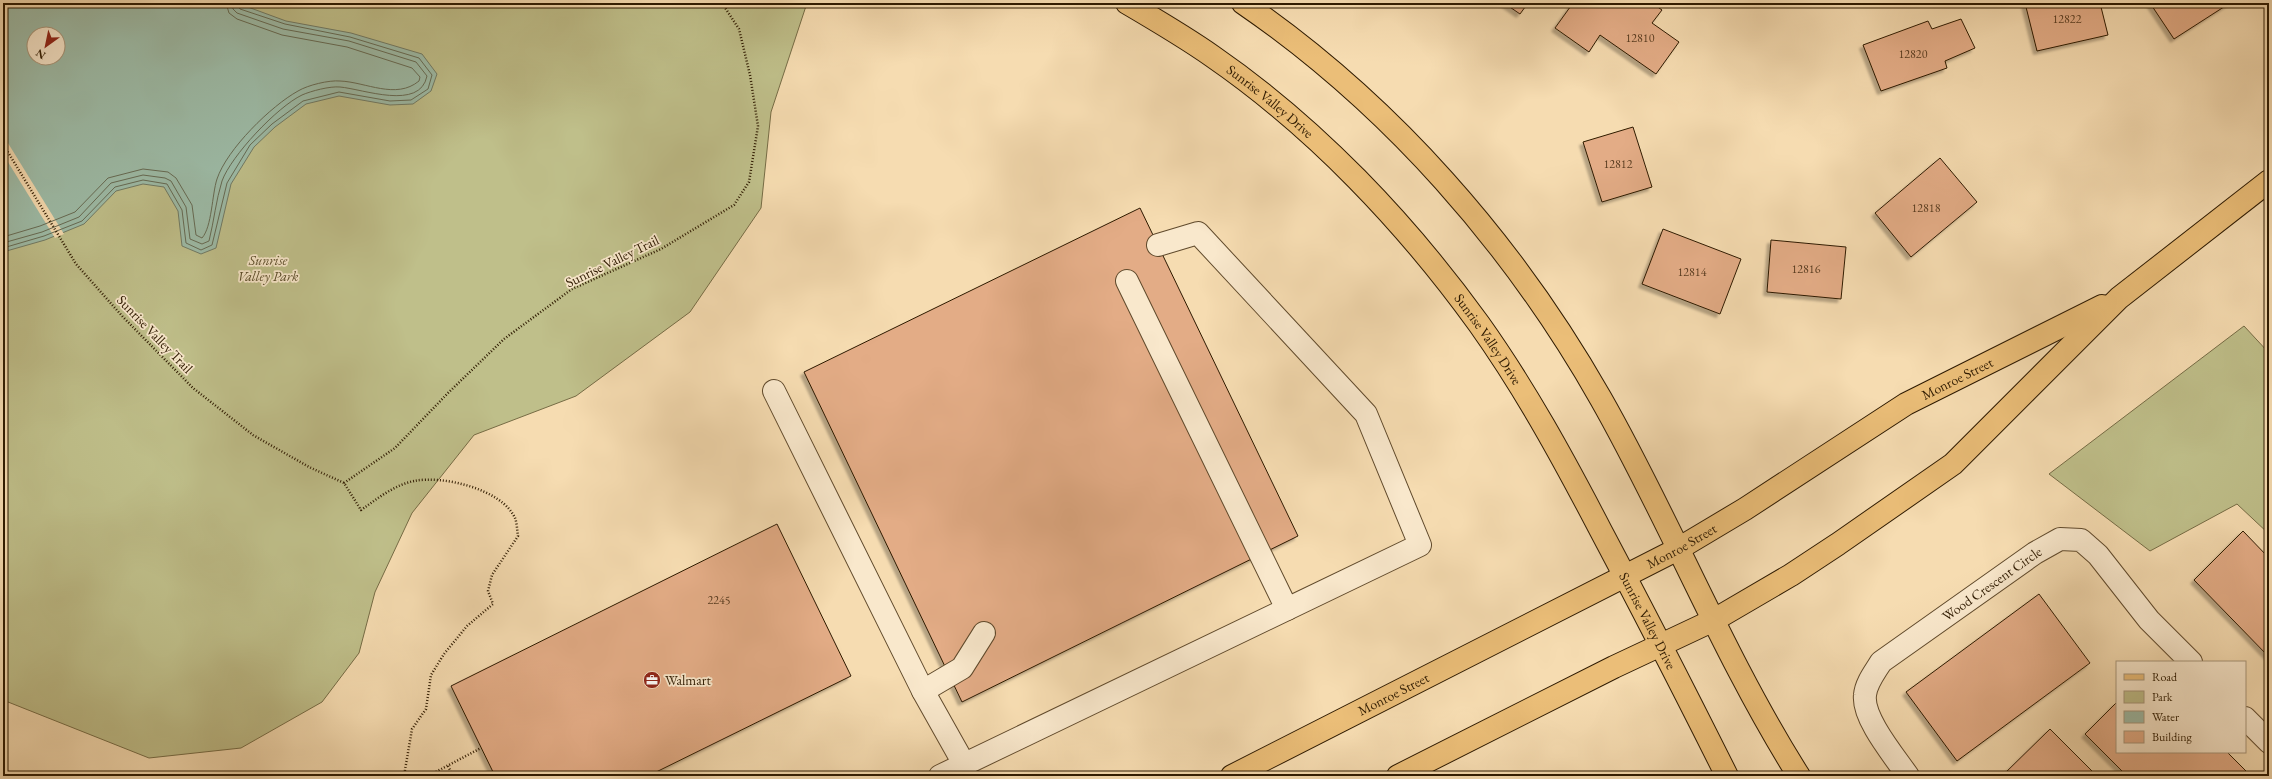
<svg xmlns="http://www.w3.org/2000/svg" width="2272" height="779" font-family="'EB Garamond',serif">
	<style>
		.green { fill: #bfbf8a; stroke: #766c45; fill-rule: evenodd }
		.water { fill: #9dbca8; stroke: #717b65; fill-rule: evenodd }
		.pier { fill: #f6dcb1 }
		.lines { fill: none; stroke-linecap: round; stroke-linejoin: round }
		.shore { stroke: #666b54; stroke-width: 1 }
		.building { fill: #e3ac86; stroke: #2e1a00; filter: url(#shadow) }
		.minor-casing { stroke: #604a2c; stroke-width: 24 }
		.major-casing { stroke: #2e1a00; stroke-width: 24 }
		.path { stroke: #2e1a00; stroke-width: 2.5; stroke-dasharray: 1 2; stroke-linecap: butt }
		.minor { stroke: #f9e8cc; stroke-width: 22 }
		.major { stroke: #ebbe78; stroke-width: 22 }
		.labels { text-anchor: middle; stroke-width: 3.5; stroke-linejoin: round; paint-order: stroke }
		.number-label { font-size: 12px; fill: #5b3e22 }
		.street-label { font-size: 14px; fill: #2e1a00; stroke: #f9e8cc }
		.park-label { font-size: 14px; font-style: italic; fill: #5a4c29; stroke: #f9e8cc }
		.poi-label { font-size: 14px; fill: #2e1a00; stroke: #f9e8cc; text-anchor: start }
	</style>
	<defs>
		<filter id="shadow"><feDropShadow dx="-3.5" dy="3.5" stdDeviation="1" flood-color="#0004"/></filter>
	</defs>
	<rect width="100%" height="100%" fill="#f6dcb1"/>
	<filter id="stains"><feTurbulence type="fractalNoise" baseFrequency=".005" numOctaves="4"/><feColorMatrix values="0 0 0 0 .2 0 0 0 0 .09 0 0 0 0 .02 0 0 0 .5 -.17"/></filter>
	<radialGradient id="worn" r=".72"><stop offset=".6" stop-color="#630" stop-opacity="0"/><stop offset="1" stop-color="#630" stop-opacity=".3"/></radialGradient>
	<!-- green -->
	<path class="green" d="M3 3H807L771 112 761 208 690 312 576 396 474 435 412 513 375 592 359 653 322 702 241 748 149 758 3 700ZM34 34H58V58H34Z
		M2244 326 2269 353V534L2237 504 2150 551 2049 474Z"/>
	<!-- water -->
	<path class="water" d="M3 3H237L286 21 351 33 422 54 437 74 431 91 413 104 390 105 339 96 306 104 275 127 254 147 231 184 216 248 201 254 182 246 178 211 164 187 143 184 116 191 84 224 45 240 3 252ZM34 34H58V58H34Z"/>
	<!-- pier -->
	<path class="pier" d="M3 135 64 234 55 238 3 154Z"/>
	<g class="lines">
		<!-- shore -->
		<path class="shore" d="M3 237 40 226 75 212 108 178 143 169 168 172 176 178 192 205 196 235 202 238C212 227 212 194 217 179 227 149 271 106 298 91 308 85 329 80 340 81 366 82 396 100 419 81L420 77 412 68 347 47 282 35 237 19 229 13 226 3
			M3 243 42 232 79 217 111 183 143 175 165 178 171 181 186 207 190 239 202 244 209 241C214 221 216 200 222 181 231 156 277 107 302 95 311 91 330 86 340 87 363 89 420 111 427 76L416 62 349 41 283 29 237 13 233 9 232 3
			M3 248 44 236 82 221 115 187 143 180 167 184 182 210 186 243 201 250 212 245 227 183 250 145 272 124 303 101 339 92 390 101 411 100 428 89 432 75 419 58 350 37 285 24 240 9 237 3"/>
	</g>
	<!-- building -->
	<path class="building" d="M1504 3H1528L1520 14Z
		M1573 3H1652L1662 10 1652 23 1679 42 1656 74 1600 35 1589 52 1555 28Z
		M2025 3H2100L2108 35 2037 51Z
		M2150 3H2230L2174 39Z
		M1961 19 1975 48 1945 61 1947 68 1881 91 1863 45 1928 21 1932 29Z
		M1633 127 1652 187 1602 202 1583 142Z
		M1940 158 1977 202 1911 257 1875 213Z
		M1140 208 1298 536 962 702 804 372Z
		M1663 229 1741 259 1720 314 1642 284Z
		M1771 240 1846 247 1841 299 1767 292Z
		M777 524 851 676 648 776H495L451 686Z
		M2243 531 2269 558V657L2194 580Z
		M2039 594 2090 663 1957 761 1906 692Z
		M2117 702V752H2227L2251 776H2127L2085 734Z
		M2050 729 2097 776H2002Z"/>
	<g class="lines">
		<defs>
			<g id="minor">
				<path d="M1127 281 1287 609"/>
				<path d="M774 391 923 691 964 764"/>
				<path d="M923 691 962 668 984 633"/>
				<path d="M2245 718 2269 742"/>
				<path d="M940 776 1420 545 1366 414 1198 233 1158 245"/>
				<path id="s1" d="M1908 776C1895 757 1862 718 1865 695 1866 683 1875 672 1881 662L2035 553 2060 539 2081 540 2098 555 2149 620 2191 662"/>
			</g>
			<g id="major">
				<path id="s2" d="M1127 3C1156 20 1185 37 1212 56 1315 127 1406 223 1479 324 1526 390 1564 460 1601 531 1644 612 1686 694 1727 776"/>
				<path d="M1243 3C1390 104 1513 244 1601 399 1671 522 1723 656 1799 776"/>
				<path id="s3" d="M1232 776 1678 549 1745 509 1906 404 2102 306"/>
				<path d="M1398 776 1614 667 1714 620 1791 575 1838 544 1953 464 2119 298 2269 181"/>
			</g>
		</defs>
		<!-- minor casing -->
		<use href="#minor" class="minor-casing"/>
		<!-- major casing -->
		<use href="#major" class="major-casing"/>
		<!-- path -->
		<path class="path" d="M3 144 76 264 123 317 193 388 253 435 309 467 344 483 361 510C377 499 394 485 414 481 442 475 502 489 515 518 517 523 517 530 518 536L492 575 488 591 493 604 467 626 444 654 431 675 426 709 412 729 404 776
			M344 483 395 448 448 393 504 339 572 289 661 249 734 205 749 182 758 126 750 75 739 29 722 3
			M448 766 453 776
			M428 776 481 748"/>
		<!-- minor -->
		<use href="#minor" class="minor"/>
		<!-- major -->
		<use href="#major" class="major"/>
	</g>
	<!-- icons -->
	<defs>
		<symbol id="office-disc" viewBox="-11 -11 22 22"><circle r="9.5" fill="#8f2418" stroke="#f9e8cc"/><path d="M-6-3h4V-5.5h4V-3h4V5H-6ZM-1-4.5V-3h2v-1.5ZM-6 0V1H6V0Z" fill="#fff"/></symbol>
	</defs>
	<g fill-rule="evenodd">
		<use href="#office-disc" x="642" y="670" width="20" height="20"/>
	</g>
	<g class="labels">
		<!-- number labels -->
		<g class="number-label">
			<text x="2067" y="23">12822</text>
			<text x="1640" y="42">12810</text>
			<text x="1913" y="58">12820</text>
			<text x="1618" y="168">12812</text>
			<text x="1926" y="212">12818</text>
			<text x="1806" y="273">12816</text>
			<text x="1692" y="276">12814</text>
			<text x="719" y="604">2245</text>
		</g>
		<!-- street labels -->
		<g class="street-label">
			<text dy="5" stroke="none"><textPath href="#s2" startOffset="174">Sunrise Valley Drive</textPath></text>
			<text transform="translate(612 261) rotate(-26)" y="5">Sunrise Valley Trail</text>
			<text transform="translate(155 334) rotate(46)" y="5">Sunrise Valley Trail</text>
			<text dy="5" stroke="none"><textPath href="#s2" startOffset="498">Sunrise Valley Drive</textPath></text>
			<text dy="5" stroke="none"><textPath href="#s3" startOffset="828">Monroe Street</textPath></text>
			<text dy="5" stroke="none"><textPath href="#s3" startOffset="505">Monroe Street</textPath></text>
			<text dy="5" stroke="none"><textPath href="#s1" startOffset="266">Wood Crescent Circle</textPath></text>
			<text dy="5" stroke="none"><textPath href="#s2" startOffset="822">Sunrise Valley Drive</textPath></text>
			<text dy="5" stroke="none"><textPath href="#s3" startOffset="181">Monroe Street</textPath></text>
		</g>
		<!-- park labels -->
		<g class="park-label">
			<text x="268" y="265">Sunrise<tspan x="268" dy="16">Valley Park</tspan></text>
		</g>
		<!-- poi labels -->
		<g class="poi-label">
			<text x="665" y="685">Walmart</text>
		</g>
	</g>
	<!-- margin -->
	<rect width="2272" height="779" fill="none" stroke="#f6dcb1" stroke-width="16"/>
	<rect x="4" y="4" width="2264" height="771" fill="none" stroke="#2e1a00" stroke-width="2"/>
	<rect x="8" y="8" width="2256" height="763" fill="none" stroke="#2e1a00"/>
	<!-- legend -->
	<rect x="2116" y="661" width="130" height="92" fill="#f9e8cc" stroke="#a8967a"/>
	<rect x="2124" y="674" width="20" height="6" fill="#ebbe78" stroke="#a8967a"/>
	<text x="2152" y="681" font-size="12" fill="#2e1a00">Road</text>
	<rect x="2124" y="691" width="20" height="12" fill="#bfbf8a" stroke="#a8967a"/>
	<text x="2152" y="701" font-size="12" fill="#2e1a00">Park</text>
	<rect x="2124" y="711" width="20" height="12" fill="#9dbca8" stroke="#a8967a"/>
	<text x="2152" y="721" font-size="12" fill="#2e1a00">Water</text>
	<rect x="2124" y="731" width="20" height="12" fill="#e3ac86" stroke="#a8967a"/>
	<text x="2152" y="741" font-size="12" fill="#2e1a00">Building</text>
	<!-- north arrow -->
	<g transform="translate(46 46) rotate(213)"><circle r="19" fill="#f9e8cc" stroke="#a8967a"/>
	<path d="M0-3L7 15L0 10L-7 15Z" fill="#8f2418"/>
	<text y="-6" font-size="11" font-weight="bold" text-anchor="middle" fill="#2e1a00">N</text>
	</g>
	<rect width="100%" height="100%" filter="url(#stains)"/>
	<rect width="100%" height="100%" fill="url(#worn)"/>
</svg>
